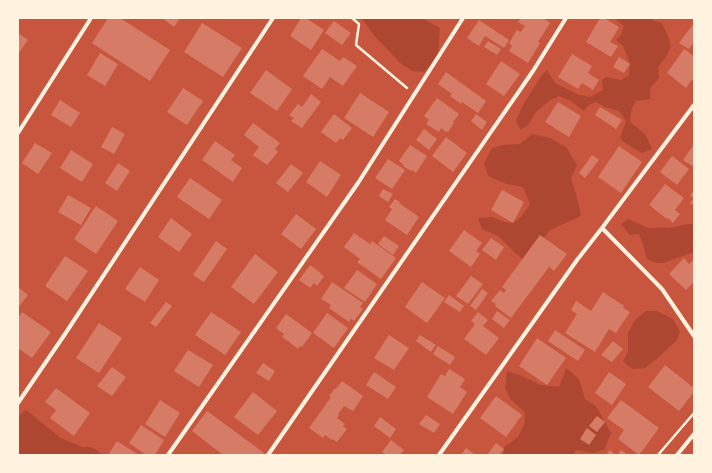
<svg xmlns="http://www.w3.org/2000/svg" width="712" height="473" font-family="Barlow,sans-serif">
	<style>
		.green { fill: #ae4732 }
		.building { fill: #d67c66 }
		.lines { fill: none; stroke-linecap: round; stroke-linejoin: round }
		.path { stroke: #fff3e0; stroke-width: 2.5 }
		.minor { stroke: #fff3e0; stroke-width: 4 }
	</style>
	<rect width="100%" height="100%" fill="#c8553d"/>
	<!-- green -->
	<path class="green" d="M362 18H422L440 28 438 54 425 72 412 71 400 63 373 34 362 19Z
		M614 18H625L627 19 629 18H651L654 21 662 23 668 36 671 46 666 57 658 67 659 78 650 88V99L636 101C631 107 631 114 630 122L645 134 652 149 642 153 625 143 620 138 626 121 619 111 605 107 596 102 589 105 584 111 571 101 559 96 549 101 535 113 528 125 521 130 516 121 523 105 541 76 547 70 555 83 579 95 590 97 603 90 602 80 606 77 621 80 629 75 630 64 623 46 616 40 621 35 624 26Z
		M532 134 550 138 566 147 577 165 571 178 576 194 581 216 550 230 544 237 546 262 529 266 498 236 482 229 478 218 492 217 505 222 513 223 521 217 530 204 523 187 506 184 488 176 484 163 492 148 503 145 520 144Z
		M628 219 651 229C661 226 665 229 674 227 681 226 687 223 694 224V252L663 263H656L647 259 644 248 639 234 630 235 621 224Z
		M646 311H657L673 319 680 332 677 340 661 355 645 368 632 369 623 361 628 352V333L635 320Z
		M566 368 579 379 585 399 596 406 611 433 604 450 593 453 576 450 573 455H503L504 447 518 437 524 425 525 412 511 400 505 387 507 371 522 376 540 385 559 387Z
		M26 410 61 438 82 447H91L98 451 101 455H18V417Z"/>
	<!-- building -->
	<path class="building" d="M108 18H120L170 50 150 81 92 43Z
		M162 18H180L174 27Z
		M301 18H306L324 30 311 50 290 36Z
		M521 18H543L550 23 538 42 540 43 528 63 509 51 512 46 509 43 517 30 521 32 525 26 518 22Z
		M600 18H604L619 27 610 42 618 46 611 57 586 42Z
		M479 20 509 40 504 48 485 36 479 46 467 38Z
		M334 21 351 33 342 45 325 33Z
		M202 23 242 48 223 77 184 52Z
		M694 23V42L689 49 679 43Z
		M18 33 28 40 18 54Z
		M488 41 501 49 497 55 484 47Z
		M322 49 340 61 343 57 357 66 343 86 330 77 322 89 303 76Z
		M684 49 694 56V77L686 88 667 73Z
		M100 53 118 64 105 86 87 75Z
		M572 54 592 66 588 73 599 80 593 90 582 83 578 89 558 77Z
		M619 57 630 64 624 73 613 67Z
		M501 61 520 74 504 96 486 84Z
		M266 70 292 89 277 111 250 93Z
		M446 72 486 101 478 113 462 102 461 104 450 96 452 94 438 84Z
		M183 88 203 101 187 125 167 112Z
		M360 93 389 112 373 137 344 118Z
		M311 94 321 102 302 128 291 121 294 118 289 115 298 104 302 107Z
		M437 98 459 114 453 122 454 123 448 132 447 131 446 132 441 128 439 132 426 124 429 120 424 116Z
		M60 100 80 113 71 127 51 115Z
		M558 102 581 116 569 137 545 122Z
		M600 107 622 120 616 129 595 115Z
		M334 114 352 128 343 140 340 138 336 143 321 132Z
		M476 114 487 122 482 130 471 121Z
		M253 123 280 143 275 149 278 152 267 165 253 155 259 147 244 135Z
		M112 127 125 134 114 154 101 147Z
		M424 129 437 139 429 150 416 140Z
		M446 137 467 153 453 172 432 156Z
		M215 141 235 155 231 160 242 168 233 182 202 160Z
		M35 143 52 153 38 174 22 163Z
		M694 144V167L683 160Z
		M410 145 427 156 416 173 412 170 411 171 403 166 404 165 399 161Z
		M619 146 642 162 621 193 598 177Z
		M71 150 93 164 82 182 60 168Z
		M592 155 599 160 585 178 579 173Z
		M672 156 689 169 677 185 660 172Z
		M388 159 405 170 392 189 375 178Z
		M320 161 341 175 327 197 306 182Z
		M118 163 130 171 117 191 105 183Z
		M291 164 303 173 288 192 276 183Z
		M190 178 222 200 209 219 177 197Z
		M665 184 684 198 675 210 680 214 673 223 668 218 667 219 649 205Z
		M383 189 393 194 388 202 379 196Z
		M502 190 524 202 513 223 491 210Z
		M694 190V205L690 203 694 198 690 196Z
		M68 195 91 208 81 225 58 212Z
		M395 199 400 202 399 203 419 217 407 235 385 220 392 209 389 207Z
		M96 206 118 221 96 254 74 239Z
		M296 214 316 229 301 249 281 234Z
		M171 218 192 234 179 252 158 237Z
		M464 230 482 243 476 251 480 254 471 267 449 251Z
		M354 233 370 244 372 241 396 258 381 279 357 262 360 259 344 247Z
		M540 235 567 254 554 271 549 267 511 318 495 306 496 304 491 301 500 290 504 293 506 290 502 287Z
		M384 236 399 246 393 255 378 244Z
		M491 238 504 247 496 260 482 250Z
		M216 241 227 249 204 282 193 275Z
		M255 254 278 272 254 304 231 287Z
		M65 256 88 271 67 301 45 286Z
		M684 258 689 264 694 259V282L686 290 669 274Z
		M310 265 321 273 320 274 324 276 317 286 314 283 310 288 299 280Z
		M140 267 159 280 145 302 125 289Z
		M357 270 377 284 365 302 344 288Z
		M471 276 483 284 468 304 456 296Z
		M332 282 363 303 360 307 363 309 354 321 351 319 349 322 329 308 331 305 321 299Z
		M422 282 445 298 427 323 405 307Z
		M18 287 28 295 18 308Z
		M482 289 488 293 476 310 470 306Z
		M603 292 624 306 623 308 630 312 616 333 609 329 595 352 565 333 577 314 571 310 576 301 591 311Z
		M449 295 464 306 460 312 444 302Z
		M166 302 172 306 156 327 150 323Z
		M497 311 510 320 504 328 492 319Z
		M22 312 51 332 32 358 18 348V318Z
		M211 312 241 332 225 355 195 335Z
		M478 312 488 320 483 326 499 338 486 355 464 339 475 324 471 321Z
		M327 313 348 328 334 348 313 333Z
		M286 314 312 333 302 347 300 346 298 349 288 341 282 337 284 334 276 328Z
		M99 323 122 338 99 373 76 358Z
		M555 330 585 350 578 361 548 341Z
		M389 335 409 348 394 370 374 358Z
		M420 335 436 345 431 352 416 341Z
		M537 338 566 358 547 385 519 366Z
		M613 341 623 349 612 362 601 355Z
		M438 346 455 357 450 365 433 354Z
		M188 350 213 365 199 387 174 371Z
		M263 363 275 371 269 381 256 373Z
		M665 365 694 388V392L679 411 648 387Z
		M112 367 126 377 112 396 97 386Z
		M449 369 465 379 460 387 467 392 453 414 427 397 441 374 445 376Z
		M374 372 396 387 388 399 366 385Z
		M609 372 626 384 612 405 595 393Z
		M342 381 363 396 353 411 344 406 338 414 339 415 337 418 345 424 343 426 347 429 337 442 333 439 332 440 325 435 323 438 309 428 331 397 329 396 335 388 336 389Z
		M56 388 90 413 74 436 50 418 56 410 45 402Z
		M253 392 277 411 258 435 234 417Z
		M496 396 522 415 506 437 480 418Z
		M160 400 180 413 165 437 145 424Z
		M621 400 659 428 639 455 618 439 624 430 607 418Z
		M207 411 264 453 263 455H223L192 431Z
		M426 415 440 424 434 433 419 424Z
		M597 416 605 422 597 432 589 426Z
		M380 417 396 429 390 438 374 426Z
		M141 425 164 440 155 455H146L129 443Z
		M587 428 596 435 589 445 580 439Z
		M391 440 404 450 400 455H386L382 452Z
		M117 441 139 455H108Z
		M496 443 504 449 499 455H487Z
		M466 448 476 455H461Z
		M610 450 616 455H606Z
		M621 450 628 455H617Z"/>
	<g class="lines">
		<!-- path -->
		<path class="path" d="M352 18 359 24 356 45 407 88
			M658 455 694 413"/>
		<!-- minor -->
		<path class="minor" d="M18 133 91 18
			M602 228 662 289 694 336
			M18 403 65 334 273 18
			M168 455 358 183 463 18
			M268 455 533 71 566 18
			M439 455 577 260 602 228 694 105
			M677 455 694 434"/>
	</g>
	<!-- border -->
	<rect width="712" height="473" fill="none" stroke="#fff3e0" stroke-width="38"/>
</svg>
